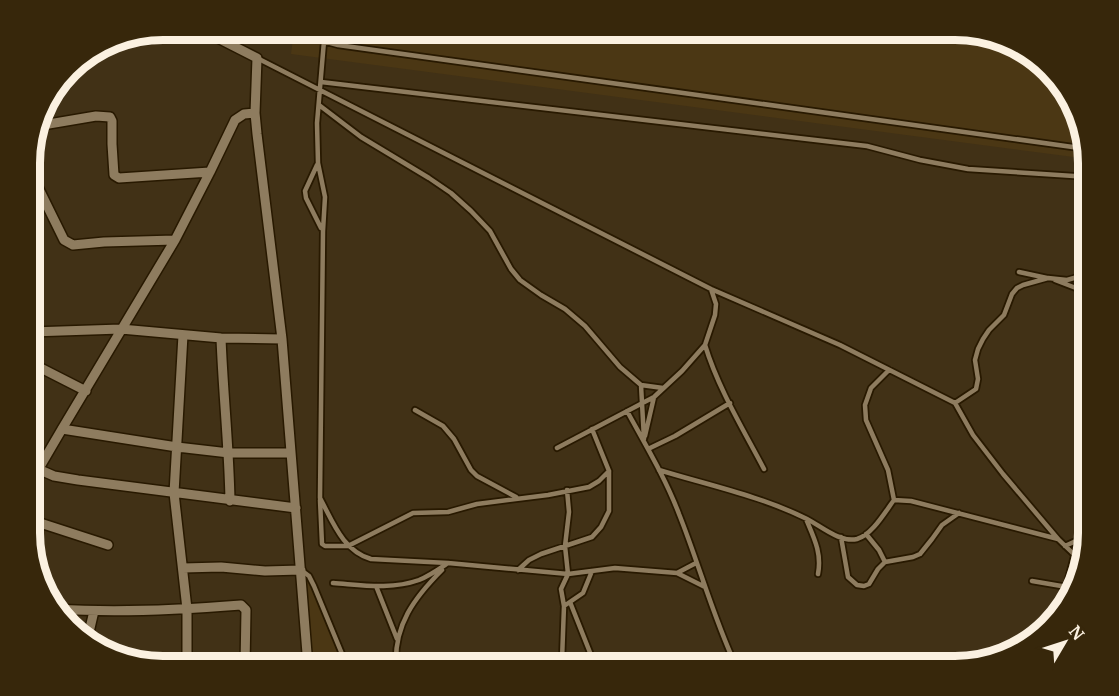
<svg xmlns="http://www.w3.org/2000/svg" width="1119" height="696" font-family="Merriweather,serif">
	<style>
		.built { fill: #4b3714 }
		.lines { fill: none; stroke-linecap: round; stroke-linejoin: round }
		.service-casing { stroke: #281900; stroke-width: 8 }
		.minor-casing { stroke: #281900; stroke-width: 12 }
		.service { stroke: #8e7c5f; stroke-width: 4.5 }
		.minor { stroke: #8e7c5f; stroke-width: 9 }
		.rim { fill: none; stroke: #fbf1e1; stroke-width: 8 }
	</style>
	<rect width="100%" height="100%" fill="#413116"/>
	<!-- built -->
	<path class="built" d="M294 30H956L1029 52 1071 96 1089 154V159L291 54Z
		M315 578 350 666H309L301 580Z"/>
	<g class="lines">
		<defs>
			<path id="service" d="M309 30 316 39 338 45 1087 149
				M324 41 317 123 318 163 325 197 323 231 320 498C333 522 343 551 371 559L448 563 568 574 615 568 677 573 705 587
				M257 58 711 289 840 345 955 403 973 435 1003 474 1058 539 1082 562
				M321 82 867 146 920 160 968 169 1089 177
				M319 105 361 137 429 178 451 193 471 211 490 231 511 269 520 280 541 295 565 309 585 326 620 367 641 385 663 388
				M317 165 305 191 306 198 321 228
				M1019 272 1047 278
				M1055 280 1089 293
				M705 345C718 388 743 429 764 469
				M889 370 871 388 865 405 866 420 888 470 894 500
				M641 385 644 439
				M955 403 976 389 978 379 975 360 978 349 983 339 989 330 1004 315 1012 294 1017 288 1023 285 1048 278 1067 280 1081 276 1089 272
				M415 410 443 426 454 439 471 470 477 476 516 497
				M627 411C645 444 666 479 679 514 699 564 713 617 736 666
				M645 436 654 397
				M557 448 654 397 682 371 705 345 715 315 716 304 711 289
				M648 449 675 436 730 403
				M659 470C708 485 761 496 807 519 821 526 840 543 857 539 872 535 885 512 894 500L911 501 1058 539
				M320 500 322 544 325 546H348L413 513 448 512 477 504 548 495 589 487 599 481 609 471
				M806 519C814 538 822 553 818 574
				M866 534 879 550 885 562
				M841 537 848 577 857 585 864 586 869 584 878 569 885 562 913 557 920 554 932 539 942 525 959 513
				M1065 546 1089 535
				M301 570 309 576 314 586 347 666
				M518 570 529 560 541 554 592 537 601 527 609 511V471L592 429
				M677 573 696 563
				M1032 581 1073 588
				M333 583C362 585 391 590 419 580 429 576 439 569 448 563
				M376 586 397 639
				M1066 587 1074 556
				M570 602 591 655 597 659 619 666
				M564 606 561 589 568 574 565 546 569 512 567 490
				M562 660 564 606 583 593 592 571
				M897 660 916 666
				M396 666C394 625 414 598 442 570
				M716 666 730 654"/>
			<path id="minor" d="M202 30 257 58 255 113 257 134 282 339 308 666
				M106 44 150 39 188 30
				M37 126 96 116 110 117 112 121V144L114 175 119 178 210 172
				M34 179 64 240 73 245 104 242 175 240
				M31 332 121 329 221 338 282 339
				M183 335 174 493 187 609V666
				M221 338C223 392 229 446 230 501
				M31 363 86 391
				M62 429 177 447 229 453H291
				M31 466 54 476 78 480 296 508
				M31 486 38 470 62 429 175 240 210 172 235 120 244 114 255 113
				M31 520 108 545
				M183 568 221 567 265 571 301 570
				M57 609C118 613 179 610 241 605L246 610 245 666
				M87 641 94 611"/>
		</defs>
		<!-- service casing -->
		<use href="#service" class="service-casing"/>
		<!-- minor casing -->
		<use href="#minor" class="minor-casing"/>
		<!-- service -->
		<use href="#service" class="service"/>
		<!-- minor -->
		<use href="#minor" class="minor"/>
	</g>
	<!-- crop -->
	<path d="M0 0H1119V696H0ZM163 40H955A123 123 0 0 1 1078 163V533A123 123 0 0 1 955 656H163A123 123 0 0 1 40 533V163A123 123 0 0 1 163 40Z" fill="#37270b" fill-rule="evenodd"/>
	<path class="rim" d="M163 40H955A123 123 0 0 1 1078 163V533A123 123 0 0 1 955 656H163A123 123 0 0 1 40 533V163A123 123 0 0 1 163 40Z"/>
	<!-- north arrow -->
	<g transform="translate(1065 642) rotate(51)" stroke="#37270b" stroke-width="4.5" paint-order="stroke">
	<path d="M0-4.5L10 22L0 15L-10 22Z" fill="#fbf1e1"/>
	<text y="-9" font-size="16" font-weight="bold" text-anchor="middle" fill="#fbf1e1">N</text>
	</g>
</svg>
